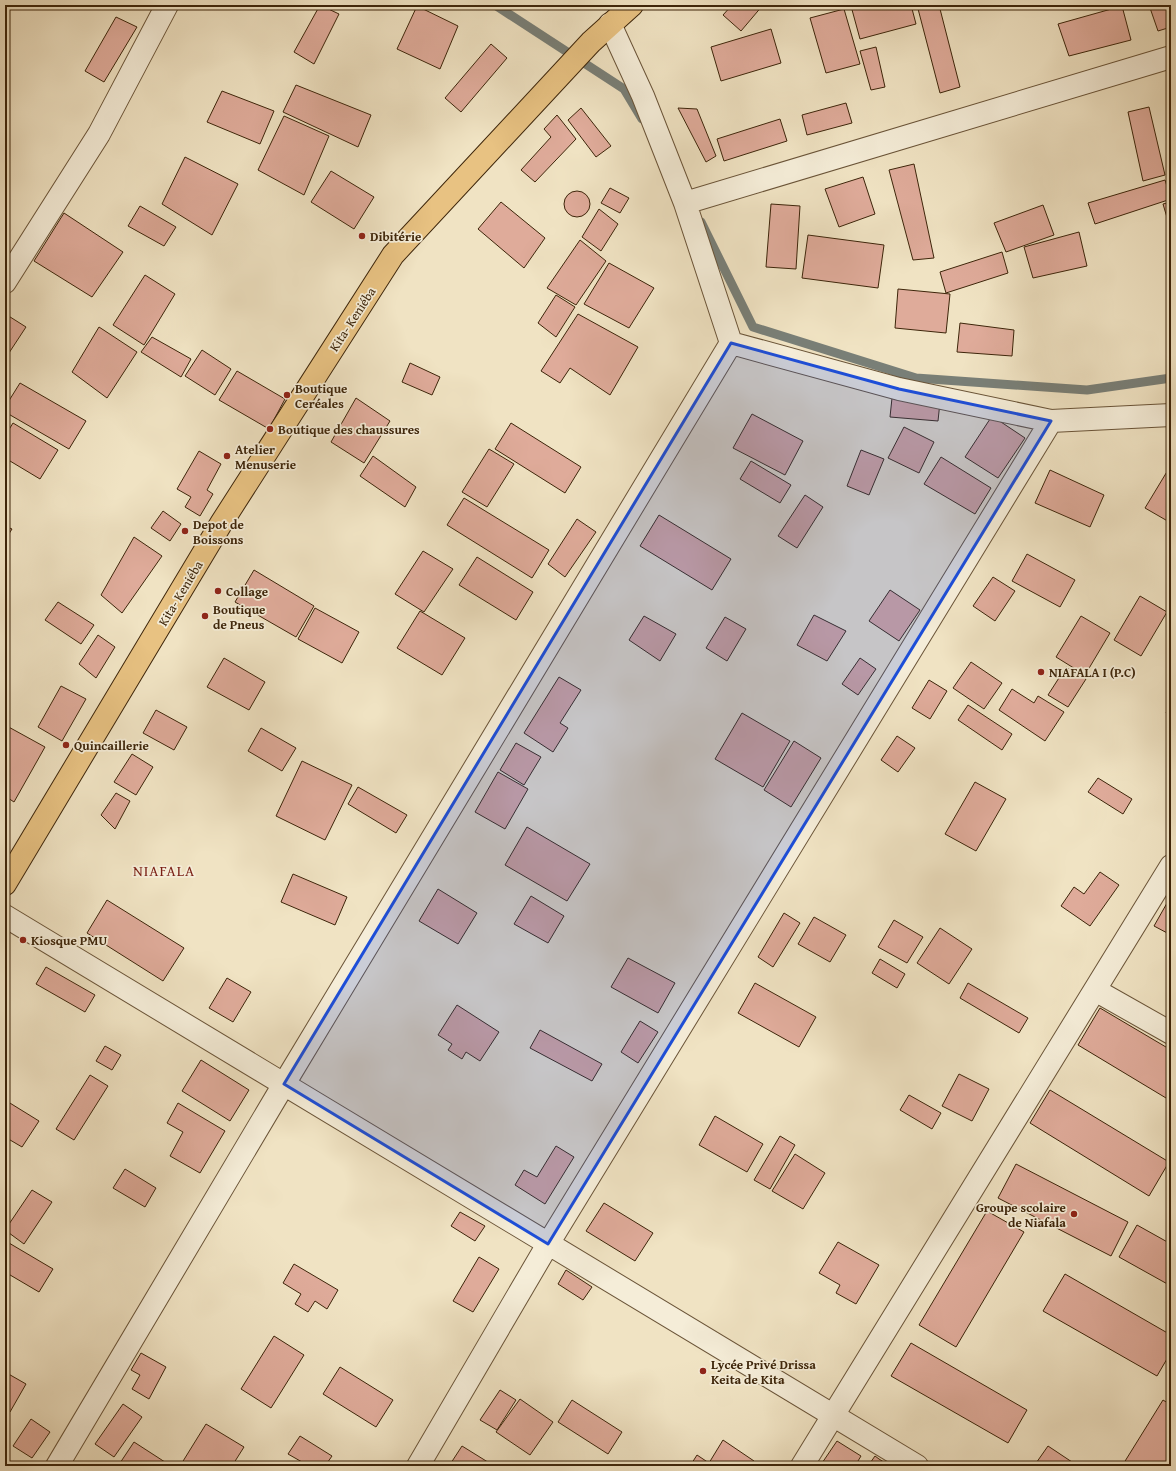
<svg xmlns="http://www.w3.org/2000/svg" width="1176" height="1471" font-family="'Gentium Book Plus',serif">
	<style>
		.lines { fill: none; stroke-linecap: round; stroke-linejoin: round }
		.stream { stroke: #797f77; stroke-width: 9 }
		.building { fill: #dfab9a; stroke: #3d250a }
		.street-casing { stroke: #6a5438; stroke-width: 24 }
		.primary-casing { stroke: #3d250a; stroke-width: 24 }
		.street { stroke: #f5edd8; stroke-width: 22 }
		.primary { stroke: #e8c282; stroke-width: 22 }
		.marked { fill: #1d4ed8; fill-opacity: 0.2; stroke: #1d4ed8; stroke-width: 3; stroke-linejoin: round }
		.poi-dot { fill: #8f2418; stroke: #f5edd8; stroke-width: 1.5 }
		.labels { text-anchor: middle; stroke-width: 3.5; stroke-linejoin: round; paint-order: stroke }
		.poi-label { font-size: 13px; font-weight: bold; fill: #3d250a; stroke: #f5edd8; text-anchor: start }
		.street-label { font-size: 13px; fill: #3d250a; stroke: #f5edd8 }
		.quarter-label { font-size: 15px; letter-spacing: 1px; fill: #7a1f14; stroke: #f5edd8 }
	</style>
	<rect width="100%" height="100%" fill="#f0e3c3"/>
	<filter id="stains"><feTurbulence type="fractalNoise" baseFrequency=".005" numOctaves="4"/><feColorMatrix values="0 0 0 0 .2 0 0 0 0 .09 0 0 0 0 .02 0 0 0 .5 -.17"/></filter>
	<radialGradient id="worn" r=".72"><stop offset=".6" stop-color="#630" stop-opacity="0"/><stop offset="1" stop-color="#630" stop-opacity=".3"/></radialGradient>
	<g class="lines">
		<!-- stream -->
		<path class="stream" d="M495 5 624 89 642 119
			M701 222 753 327 916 378 1087 390 1171 378"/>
	</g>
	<!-- building -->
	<path class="building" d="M320 5 339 14 314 64 294 52Z
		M732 5H763L741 31 723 15Z
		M911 5 916 24 860 39 851 6Z
		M917 5H939L960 87 940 93Z
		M1149 5H1171V27L1158 31Z
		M417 6 458 26 440 69 397 49Z
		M1122 6 1131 40 1069 56 1058 24Z
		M844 9 860 64 826 73 810 18Z
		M116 17 137 27 104 82 85 71Z
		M771 29 781 63 721 81 711 47Z
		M491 44 507 58 461 112 445 98Z
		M876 47 885 87 871 90 860 51Z
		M296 85 371 115 358 147 283 112Z
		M222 91 274 111 260 144 207 122Z
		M846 103 852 123 807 135 802 115Z
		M1149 107 1165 175 1143 181 1128 112Z
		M581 108 611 146 596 157 568 120Z
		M678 108 697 109 716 156 706 162Z
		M557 115 576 139 535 182 521 170 551 137 544 129Z
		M284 116 329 136 304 195 258 170Z
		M780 119 787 141 724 161 717 139Z
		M185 157 238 184 212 235 162 204Z
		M914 164 934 258 913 260 889 170Z
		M331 171 374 197 354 229 311 202Z
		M863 177 875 214 839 227 825 189Z
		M1165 180 1171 199 1095 224 1088 203Z
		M610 188 629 198 620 213 601 203Z
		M564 204a13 13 0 1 1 26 0a13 13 0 1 1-26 0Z
		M501 202 545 238 524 268 478 229Z
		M1171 202V231L1163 204Z
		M771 204 800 206 796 269 766 267Z
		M1043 205 1054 235 1006 252 994 223Z
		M140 206 176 227 164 246 128 226Z
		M599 209 618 224 601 251 582 237Z
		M64 213 123 252 92 297 34 261Z
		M1079 232 1087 266 1033 278 1024 247Z
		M808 235 884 245 878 288 802 278Z
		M580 240 606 261 576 305 547 288Z
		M1002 252 1008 273 946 293 940 272Z
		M609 263 654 288 629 328 584 304Z
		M145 275 175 294 144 345 113 325Z
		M898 289 950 294 946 333 895 328Z
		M556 295 575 307 556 337 538 323Z
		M578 314 638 347 610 395 570 368 560 383 541 371Z
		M7 315 26 327 5 359V319Z
		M960 323 1014 330 1012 356 957 352Z
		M99 327 137 352 107 398 72 372Z
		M152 337 191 359 181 377 141 352Z
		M202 350 231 369 215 395 185 376Z
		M410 363 440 377 432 395 402 382Z
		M237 371 285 399 269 429 219 400Z
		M20 383 86 421 69 449 5 412V407Z
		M356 398 390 421 364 463 331 442Z
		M892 398 940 402 938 421 890 417Z
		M752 414 803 441 785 475 733 448Z
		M992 416 1025 438 998 478 965 457Z
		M13 423 58 450 40 479 5 458V436Z
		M511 423 581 467 565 493 495 449Z
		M904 427 934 442 919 473 888 458Z
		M489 449 514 464 487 507 462 492Z
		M861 450 884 459 869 495 847 486Z
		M199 451 221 464 207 490 213 494 200 516 185 507 191 497 177 489Z
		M373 456 416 487 405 507 360 476Z
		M941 457 991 488 975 514 924 484Z
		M751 461 791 485 780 503 740 479Z
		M1171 465V523L1145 508Z
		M1050 470 1104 495 1090 527 1035 503Z
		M805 495 823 507 797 548 778 536Z
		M464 498 549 550 532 578 447 525Z
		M163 511 181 524 170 541 151 528Z
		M659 515 731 559 712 590 640 546Z
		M577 519 596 532 565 577 548 564Z
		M5 526 12 529 5 540Z
		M134 537 162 556 122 613 101 595Z
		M423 551 453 569 424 612 395 594Z
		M1027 554 1075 580 1060 607 1012 581Z
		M477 557 533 592 516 620 459 585Z
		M254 570 314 606 296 637 235 602Z
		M993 577 1015 591 995 621 973 606Z
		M890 590 920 610 899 641 869 621Z
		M1140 596 1167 612 1141 656 1114 640Z
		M58 602 94 625 81 644 45 620Z
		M315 608 359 632 342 663 298 639Z
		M420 611 465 638 442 675 397 648Z
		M814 615 846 631 827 661 797 645Z
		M644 616 676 634 660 661 629 640Z
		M1081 616 1110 633 1085 675 1056 657Z
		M725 617 746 629 727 661 706 648Z
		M98 635 115 647 96 678 79 664Z
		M224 658 265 682 249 710 207 687Z
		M860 658 876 669 858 695 842 684Z
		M971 662 1002 683 984 709 953 688Z
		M1066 667 1086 679 1068 707 1048 695Z
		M559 677 581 690 560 723 568 728 553 752 524 733Z
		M929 680 947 691 930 719 912 708Z
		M61 686 86 699 62 741 38 727Z
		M1012 689 1034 703 1038 696 1064 712 1045 741 999 710Z
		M1171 704V716L1166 713Z
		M968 705 1012 734 1002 750 958 720Z
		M156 710 187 727 174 750 143 733Z
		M742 713 790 741 763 787 715 759Z
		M5 725 45 747 14 802 5 796Z
		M261 728 296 748 282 771 248 751Z
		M897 736 915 748 898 772 881 760Z
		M794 741 821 758 791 807 764 790Z
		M516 743 541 757 524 785 500 770Z
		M132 754 153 767 136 795 114 782Z
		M302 761 352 785 325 840 276 816Z
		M498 772 528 789 505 829 475 812Z
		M1098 778 1132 799 1123 814 1088 792Z
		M975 782 1006 799 976 851 945 834Z
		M358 787 407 815 396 833 348 804Z
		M116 793 130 801 115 829 101 815Z
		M527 827 590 864 567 901 505 865Z
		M1100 872 1119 885 1090 926 1061 906 1074 887 1084 894Z
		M293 874 347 897 335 925 281 902Z
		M438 889 477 913 458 944 419 921Z
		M531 896 564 916 548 943 514 924Z
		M1171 896V935L1154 926Z
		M107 900 184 948 163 981 87 933Z
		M784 913 800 923 773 967 758 957Z
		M814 917 846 935 830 962 798 944Z
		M894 920 923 937 907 963 878 947Z
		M940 928 972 949 949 984 917 963Z
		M628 958 675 983 658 1013 611 987Z
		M880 959 905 974 897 988 872 973Z
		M46 967 95 995 85 1012 36 984Z
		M227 978 251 992 233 1022 209 1008Z
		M755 983 816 1017 799 1047 738 1013Z
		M968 983 1028 1018 1019 1033 960 998Z
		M457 1005 499 1032 480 1061 466 1052 462 1059 448 1050 452 1044 438 1035Z
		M1100 1008 1171 1050V1101L1078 1045Z
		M640 1021 658 1032 638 1063 621 1052Z
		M540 1030 602 1064 592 1081 530 1048Z
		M105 1046 121 1055 112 1070 96 1061Z
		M201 1060 249 1090 230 1121 182 1091Z
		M959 1074 989 1089 972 1121 942 1106Z
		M90 1075 108 1086 74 1140 56 1129Z
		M1050 1090 1169 1162 1149 1196 1030 1123Z
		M909 1095 941 1113 932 1129 900 1110Z
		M5 1100 39 1121 22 1147 5 1137Z
		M178 1103 225 1131 200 1173 170 1156 183 1132 167 1123Z
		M715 1116 763 1144 747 1172 699 1145Z
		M780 1136 795 1145 770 1189 754 1180Z
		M556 1146 574 1157 545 1204 515 1185 524 1170 537 1177Z
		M795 1154 825 1173 803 1209 772 1191Z
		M1016 1164 1128 1222 1111 1256 998 1198Z
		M125 1169 156 1188 145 1207 113 1188Z
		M32 1190 52 1202 24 1244 5 1230Z
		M604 1203 653 1233 635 1261 586 1231Z
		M987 1211 1024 1232 956 1347 919 1325Z
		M460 1212 485 1226 475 1241 451 1226Z
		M1137 1225 1171 1244V1286L1119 1257Z
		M838 1242 879 1265 856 1304 836 1293 840 1285 819 1273Z
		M9 1243 53 1269 39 1292 5 1272V1250Z
		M479 1257 499 1269 473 1312 453 1301Z
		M294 1264 338 1290 327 1309 315 1301 308 1312 295 1304 301 1294 283 1283Z
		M566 1270 592 1287 583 1300 558 1284Z
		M1065 1274 1171 1335V1352L1157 1376 1043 1311Z
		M274 1336 304 1355 271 1408 241 1389Z
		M911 1343 1027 1410 1008 1443 891 1376Z
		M141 1353 166 1367 149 1399 132 1389 140 1375 131 1370Z
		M340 1367 393 1400 376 1427 323 1394Z
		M5 1372 26 1384 10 1412 5 1410Z
		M500 1390 516 1400 497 1430 480 1420Z
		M520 1399 553 1422 530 1455 496 1432Z
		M572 1400 622 1432 608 1454 558 1422Z
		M1163 1400 1171 1405V1466H1122Z
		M123 1404 142 1417 114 1457 95 1444Z
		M31 1419 50 1432 32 1458 13 1446Z
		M206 1424 244 1447 232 1466H180Z
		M300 1436 332 1456 325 1466H309L288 1454Z
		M723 1440 754 1461 751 1466H690L697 1455 709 1463Z
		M837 1441 861 1456 855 1466H820Z
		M134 1442 168 1464 166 1466H118Z
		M462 1446 491 1464 490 1466H449Z
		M1048 1446 1075 1464 1073 1466H1034Z
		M875 1456 879 1459 890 1466H868Z"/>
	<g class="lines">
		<defs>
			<path id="street" d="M610 24 643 96 685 203 731 343 899 389 1051 421 1171 415
				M685 203 1171 57
				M5 282 99 134 167 5
				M5 916 917 1466
				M1095 990 1171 1033
				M57 1466 284 1084 731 343
				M418 1466 548 1244 1051 421
				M802 1466 1171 866"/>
			<path id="primary" d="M5 884 222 522 393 255 591 42 632 5"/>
		</defs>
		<!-- street casing -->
		<use href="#street" class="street-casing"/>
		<!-- primary casing -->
		<use href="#primary" class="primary-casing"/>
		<!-- street -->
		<use href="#street" class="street"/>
		<!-- primary -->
		<use href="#primary" class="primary"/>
	</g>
	<!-- marked area -->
	<path class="marked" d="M731 343 899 389 1051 421 548 1244 284 1084Z"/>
	<!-- markers -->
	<g class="poi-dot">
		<circle cx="362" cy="236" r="4"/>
		<circle cx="287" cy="395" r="4"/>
		<circle cx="270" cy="429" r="4"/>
		<circle cx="227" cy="456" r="4"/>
		<circle cx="185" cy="531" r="4"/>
		<circle cx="218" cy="591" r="4"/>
		<circle cx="205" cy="616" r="4"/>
		<circle cx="1041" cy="672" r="4"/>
		<circle cx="66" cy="745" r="4"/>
		<circle cx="23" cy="940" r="4"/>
		<circle cx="1074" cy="1214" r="4"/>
		<circle cx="703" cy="1371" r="4"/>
	</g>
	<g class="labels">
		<!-- poi labels -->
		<g class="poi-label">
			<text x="370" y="241">Dibitérie</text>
			<text x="295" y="393">Boutique<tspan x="295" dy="15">Ceréales</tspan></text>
			<text x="278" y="434">Boutique des chaussures</text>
			<text x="235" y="454">Atelier<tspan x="235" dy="15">Menuserie</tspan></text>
			<text x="193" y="529">Depot de<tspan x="193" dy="15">Boissons</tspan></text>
			<text x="226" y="596">Collage</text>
			<text x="213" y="614">Boutique<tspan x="213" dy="15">de Pneus</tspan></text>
			<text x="1049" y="677">NIAFALA I (P.C)</text>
			<text x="74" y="750">Quincaillerie</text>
			<text x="31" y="945">Kiosque PMU</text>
			<text x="1066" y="1212" text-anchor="end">Groupe scolaire<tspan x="1066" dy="15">de Niafala</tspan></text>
			<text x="711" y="1369">Lycée Privé Drissa<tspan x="711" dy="15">Keita de Kita</tspan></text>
		</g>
		<!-- street labels -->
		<g class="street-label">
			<text transform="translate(352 319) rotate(-57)" y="5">Kita- Keniéba</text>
			<text transform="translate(180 593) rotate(-59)" y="5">Kita- Keniéba</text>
		</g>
		<!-- quarter labels -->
		<g class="quarter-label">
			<text x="164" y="876">NIAFALA</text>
		</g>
	</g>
	<!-- margin -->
	<rect width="1176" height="1471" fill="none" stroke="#f0e3c3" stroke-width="20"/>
	<rect x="6" y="6" width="1164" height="1459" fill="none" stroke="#3d250a" stroke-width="2"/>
	<rect x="10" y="10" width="1156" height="1451" fill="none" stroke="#3d250a"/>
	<rect width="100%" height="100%" filter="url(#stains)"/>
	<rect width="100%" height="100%" fill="url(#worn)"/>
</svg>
